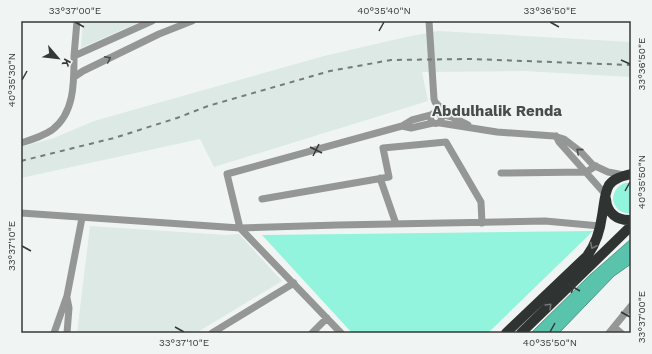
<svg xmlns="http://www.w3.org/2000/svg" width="652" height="354" font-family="'Work Sans',sans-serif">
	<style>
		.built { fill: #dce9e5 }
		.green { fill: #92f4dc }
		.water { fill: #5ac3ab; stroke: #4f9988 }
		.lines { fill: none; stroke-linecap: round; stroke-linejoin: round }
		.minor { stroke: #959796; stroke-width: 7 }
		.highway { stroke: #2f3432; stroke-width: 10 }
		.rail { stroke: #777a79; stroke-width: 2; stroke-dasharray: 5 5; stroke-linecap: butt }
		.oneway { stroke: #4e504f }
		.oneway2 { stroke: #737876 }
		.ticks { fill: none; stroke: #363837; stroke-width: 1.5 }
		.labels { text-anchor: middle; stroke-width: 3.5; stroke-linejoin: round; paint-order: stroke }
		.district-label { font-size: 15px; font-weight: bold; fill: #484c4b; stroke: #f0f5f3 }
		.neatline { fill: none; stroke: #363837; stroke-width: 1.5 }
		.ticks-label { font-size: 10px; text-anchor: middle; fill: #363837 }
	</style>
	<rect width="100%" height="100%" fill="#f0f5f3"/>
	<!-- built -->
	<path class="built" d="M83 21H142L81 48Z
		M438 31 631 42V77L524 71 422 72 428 101 214 167 200 139 21 178V147L54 138 94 121 324 56 406 37Z
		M90 226 226 235 239 234 282 281 196 333H77Z"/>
	<!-- green -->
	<path class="green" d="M625 183H631V213C622 214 615 209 613 200 613 192 617 186 625 183Z
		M593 231 488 333H352L262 235Z"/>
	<!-- water -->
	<path class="water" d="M631 239V264L614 276 559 333H531L590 275Z"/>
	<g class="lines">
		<!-- minor -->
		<path class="minor" d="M429 21 434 99 435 102 439 106V113
			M74 56 77 21
			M74 77 83 71 159 34 192 21
			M430.5 118a5.5 5.5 0 1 1 11 0a5.5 5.5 0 1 1-11 0Z
			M440 114 452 117 468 125
			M440 123 497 132 554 136 564 139 581 152 593 165 608 172 624 175
			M402 126 411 128 433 123
			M556 136 559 142 606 195
			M21 143C31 140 43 136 52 130 75 113 74 81 74 56L152 21
			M501 173 586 172 596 166
			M380 178 396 224
			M262 199 389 177 383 148 446 142 481 202 482 223
			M21 213 240 228 338 225 545 221 600 226
			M614 327 621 333
			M54 333 67 296 82 218
			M67 333 69 308 67 298
			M212 333 294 283
			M312 333 327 318
			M341 333 240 228 227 174 402 126 412 120 431 115
			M609 333 631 306"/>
		<!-- highway -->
		<path class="highway" d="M606 199C607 213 617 221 631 220
			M506 333 587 256C596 244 600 231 602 216 604 206 604 194 609 185 614 178 623 176 631 174
			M521 333 631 226"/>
		<!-- rail -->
		<path class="rail" d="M21 161 114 138 177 118 208 106 330 71 391 60 471 59 631 65"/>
	</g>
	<!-- one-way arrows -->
	<defs><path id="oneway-chevron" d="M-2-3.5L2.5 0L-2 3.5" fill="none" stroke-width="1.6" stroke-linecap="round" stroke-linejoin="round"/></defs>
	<g class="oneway">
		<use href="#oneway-chevron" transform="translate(108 59) rotate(-26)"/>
		<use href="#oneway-chevron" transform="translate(579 151) rotate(-139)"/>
	</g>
	<g class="oneway2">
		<use href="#oneway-chevron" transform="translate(593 246) rotate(117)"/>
		<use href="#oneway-chevron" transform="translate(549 306) rotate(-45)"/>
	</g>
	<!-- ticks -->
	<path class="ticks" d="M75 22 84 27M550 22 559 27M379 31 384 22M621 60 630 64M22 80 27 71M310 147 322 153M313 156 319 144M625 191 630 182M22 246 31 251M568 284 580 291M571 293 577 281M621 312 630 317M175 327 184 332M550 332 555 323"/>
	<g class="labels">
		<!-- district labels -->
		<g class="district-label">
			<text x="497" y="116">Abdulhalik Renda</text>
		</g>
	</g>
	<!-- border -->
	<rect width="652" height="354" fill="none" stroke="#f0f5f3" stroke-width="44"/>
	<!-- north arrow -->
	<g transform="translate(58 58) rotate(118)" stroke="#f0f5f3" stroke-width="3" paint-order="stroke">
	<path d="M0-3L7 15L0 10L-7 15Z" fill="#363837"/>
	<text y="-6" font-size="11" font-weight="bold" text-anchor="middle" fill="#363837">K</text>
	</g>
	<rect x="22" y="22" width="608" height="310" class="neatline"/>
	<g class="ticks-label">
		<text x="75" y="14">33°37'00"E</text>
		<text x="384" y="14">40°35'40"N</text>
		<text x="550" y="14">33°36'50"E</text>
		<text transform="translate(641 64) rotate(-90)" y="4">33°36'50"E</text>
		<text transform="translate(11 80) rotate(-90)" y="4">40°35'30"N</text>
		<text transform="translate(641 182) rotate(-90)" y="4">40°35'50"N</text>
		<text transform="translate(11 246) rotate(-90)" y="4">33°37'10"E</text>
		<text transform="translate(641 317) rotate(-90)" y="4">33°37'00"E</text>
		<text x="184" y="346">33°37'10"E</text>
		<text x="550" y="346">40°35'50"N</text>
	</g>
</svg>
